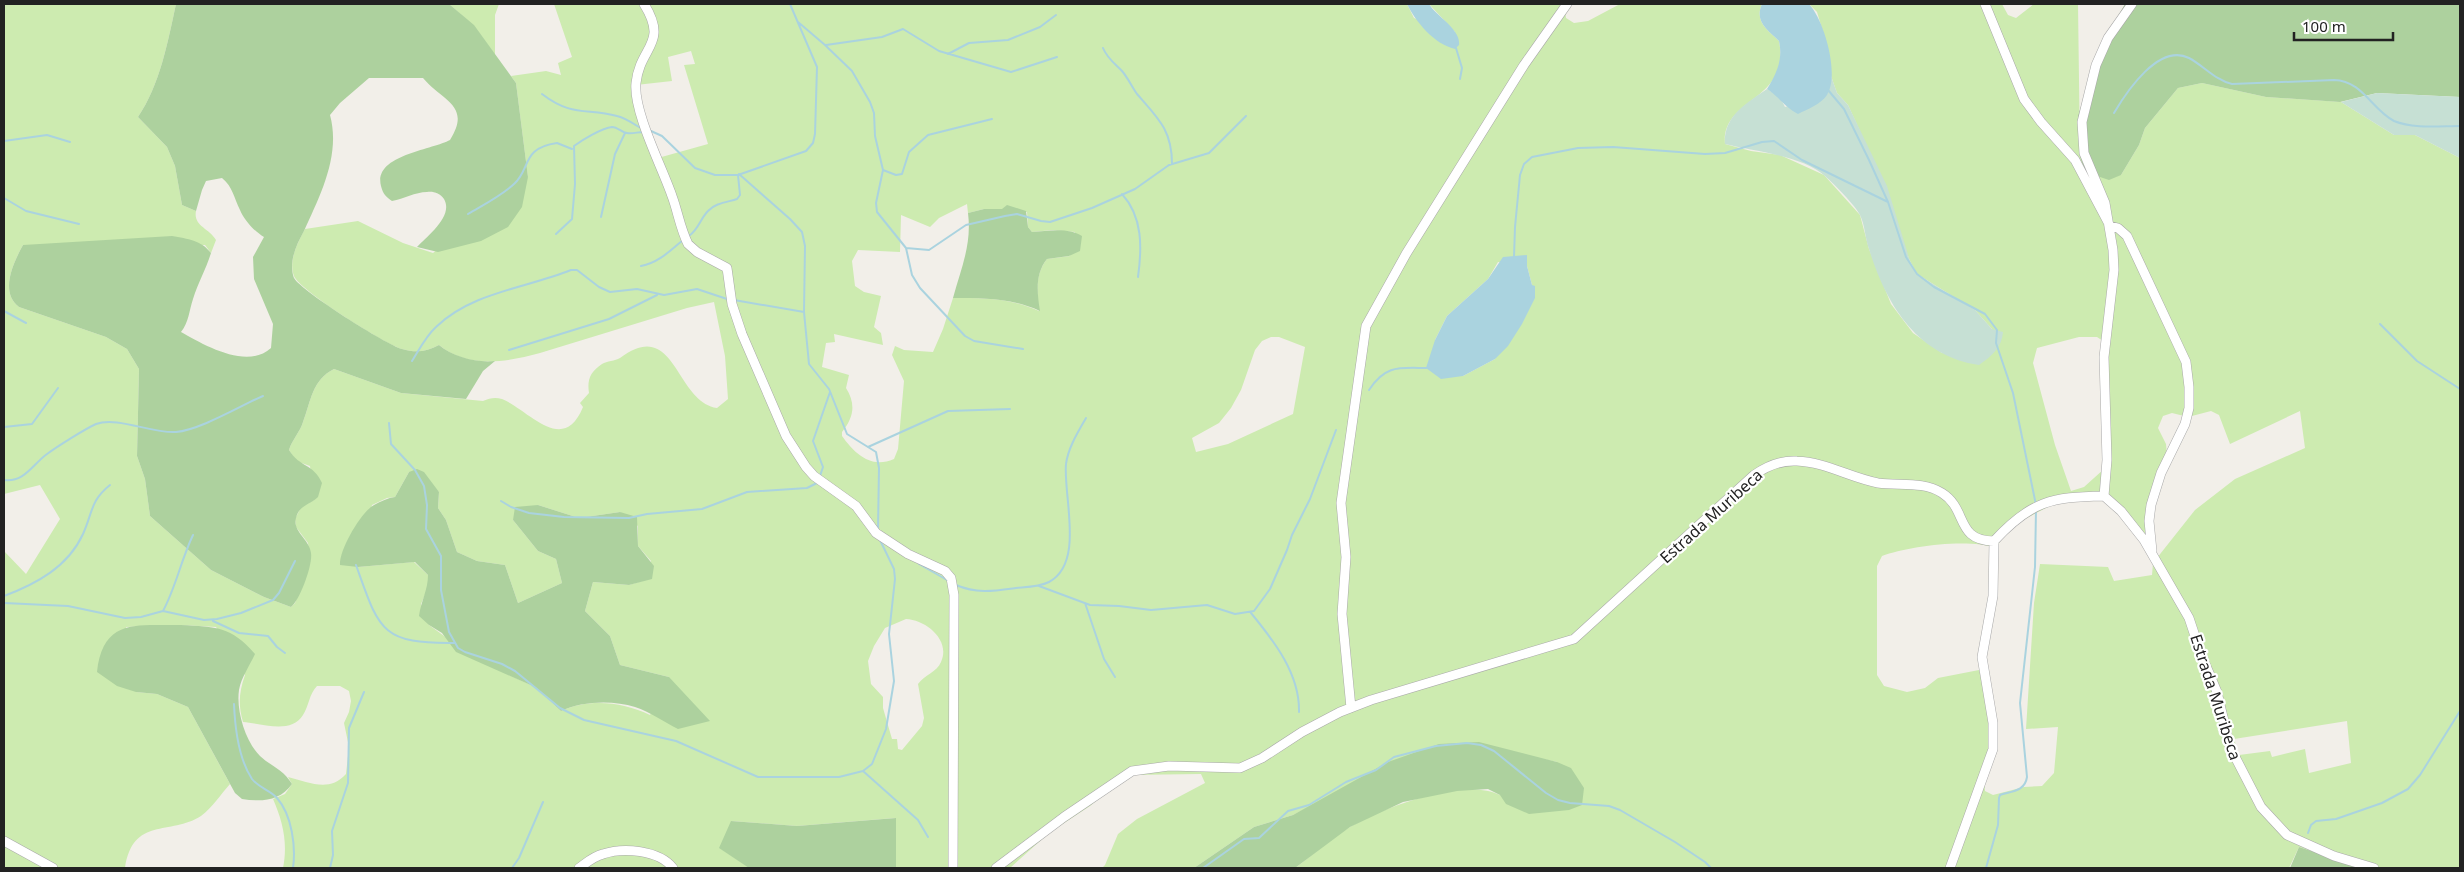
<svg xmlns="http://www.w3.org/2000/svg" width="2464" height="872" font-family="'Noto Sans',sans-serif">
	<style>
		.grass { fill: #cdebb0; fill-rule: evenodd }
		.forest { fill: #add19e }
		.wetland { fill: #c6e0d4 }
		.water { fill: #aad3df }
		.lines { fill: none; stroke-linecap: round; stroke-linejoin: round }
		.stream { stroke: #aad3df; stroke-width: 2 }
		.minor-casing { stroke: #a9a9a9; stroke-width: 10 }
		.minor { stroke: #fff; stroke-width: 9 }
		.labels { text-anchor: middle; stroke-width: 4.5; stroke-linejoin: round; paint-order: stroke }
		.street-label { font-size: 16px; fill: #222; stroke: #fff }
	</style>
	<rect width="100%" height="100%" fill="#f2efe9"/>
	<!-- grass -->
	<path class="grass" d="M4 4H176C168 41 160 85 138 117L167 147 175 166 182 205 196 211C193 226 209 228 216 240L211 253 205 245H23C12 265 0 293 19 307L106 337 127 349 139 369 137 456 145 479 150 516 211 570 264 597 291 607 295 603 310 563 308 543 296 527 295 519 301 507 314 500 310 466 296 461 289 450C292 440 300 432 303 422 311 401 312 380 334 369L401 393 483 401C490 398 495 397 502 399 529 410 563 456 583 407L580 403 589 393C587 380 590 372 602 364 607 361 615 361 620 358 676 316 675 402 717 408L728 399 725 356 714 302 687 308 540 353C507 362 468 369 439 345 426 352 416 353 402 349 386 345 299 290 294 276 288 261 298 242 305 229L358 221 403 243 433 253 528 177 516 83 511 76 546 71 561 75 558 63 572 57 554 4H1407L1414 18 1455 32 1429 4H1567L1565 11 1566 18 1574 23 1588 21 1620 4H1762C1754 22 1768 30 1779 41 1791 102 1721 97 1725 144L1751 151 1780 155 1824 175 1860 215 1869 249 1891 304 1913 333 1942 353 1992 329 1975 310 1917 274 1910 261 1859 129 1848 105 1837 93 1831 76 1828 49 1817 12 1809 4H2002L2008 15 2016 18 2034 4H2078L2080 156 2121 175 2139 145 2145 128 2178 88 2202 83 2266 97 2341 102 2394 135H2415L2460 158V868H2364L2299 847 2289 868H1295C1313 855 1331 838 1350 827 1384 807 1463 777 1500 795L1557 762 1524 755 1321 801 1293 815 1254 827 1194 868H1102L1105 865 1118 834 1137 819 1205 783 1201 774 1127 775 1090 806 1049 833 1010 868H896L895 818 797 826 731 821 749 868H283C288 843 283 822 273 799L285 794 292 784 288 777C309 782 329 793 346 774L349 747 344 723 349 712 351 701 349 691 340 686H317C309 694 309 706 303 715 291 735 261 723 243 722 238 705 239 692 245 675L216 627 181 625 126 627 136 692 157 694 188 707 230 784C221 794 212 808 201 816 170 836 133 816 125 868H4V551L26 574 60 519 40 485 4 494ZM691 51 695 64 684 65 708 144 658 158 636 85 672 81 668 57ZM967 204 968 213 984 209 1027 212 1028 227 1032 232 1053 230 1075 232 1070 256 1047 259C1035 274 1037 292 1039 311 1011 298 984 298 953 298L943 329 933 352 904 350 895 346 892 355 904 381 898 449 894 459C871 469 855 454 842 436V432C854 417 856 404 846 388L849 375 822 367 826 343 835 342 834 334 883 345 881 333 874 327 881 296 864 292 855 286 852 261 858 250 900 252 901 215 930 227 939 218ZM1498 262 1527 266 1532 285 1495 359 1463 376 1435 340 1447 316 1488 279ZM1271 337H1279L1305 347 1293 414 1228 444 1196 452 1192 438 1219 423 1231 408 1241 390 1255 350 1262 341ZM2079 337H2097L2103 341 2104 469 2084 487 2071 491 2055 445 2033 363 2037 348ZM2211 411 2219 415 2230 444 2300 411 2305 448 2235 479 2195 510 2153 563 2152 575 2114 581 2108 567 2040 564 2034 603 2026 729 2058 727 2054 773 2042 786 2024 787 1993 795 1985 791C1983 772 1993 756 1995 738 1998 719 1985 688 1979 670L1938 678 1925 688 1907 692 1884 686 1877 675V566L1882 556C1908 546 1969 538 1996 548L2008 528 2061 500H2107L2145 544 2146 514 2167 455 2166 444 2158 428 2163 416 2172 413 2188 417ZM409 472 439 492 438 508 446 520 457 552 477 561 505 565 518 603 562 583 556 559 538 551 513 520 538 505 579 518 620 512 638 526V546L651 561 642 581 629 585 593 582 585 611 610 636 620 665 669 677 650 715C623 702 589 698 561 711L535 687 477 660 429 625 421 604 428 588V575L414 562 358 567 372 505 387 498 395 497ZM906 619C926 620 951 640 941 662 937 672 924 675 918 684L924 718 922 726 902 750 898 749 897 739H892L883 708V697L871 684 868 661 874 646 885 628ZM2347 721 2351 763 2309 773 2305 749 2272 757 2270 751 2239 755 2234 739Z
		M449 4H499L495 15V55L474 26Z"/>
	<!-- forest -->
	<path class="forest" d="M176 4H449L474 25 516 83 528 177 522 207 508 227 481 241 438 252 417 247C427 236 454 216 444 199 440 193 433 191 427 192 415 192 404 199 392 201 386 197 383 194 381 186 373 155 432 150 450 140 472 105 442 101 423 78H369L340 103 330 115C341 155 320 196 304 231 298 242 292 254 292 267 292 270 293 276 294 278 301 291 387 345 402 349 416 353 426 352 439 345 453 357 477 363 495 361L483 371 466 399 401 393 334 369C312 380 311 401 303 422 300 432 292 440 289 450 300 468 313 463 322 483L318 497C310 505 299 505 296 518 292 531 310 540 311 553 313 564 300 600 291 607L264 597 211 570 150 516 145 479 137 456 139 369 127 349 106 337 19 307C0 293 12 265 23 245L172 236C188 239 201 240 211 253 206 269 198 283 193 299 189 311 189 322 181 332 204 345 247 370 271 348L273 324 254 279 253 257 264 237C255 232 244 220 240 210 234 198 233 187 222 178L206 181 202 190 196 211 182 205 175 166 167 147 138 117C160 85 168 41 176 4Z
		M2125 4H2460V97L2377 93 2340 102 2266 97 2202 83 2178 88 2145 128 2139 145 2121 175 2109 180 2085 172 2080 156 2078 116 2102 44Z
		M1007 205 1026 211 1028 227 1032 232C1048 231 1068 227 1082 236L1080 251 1069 256 1047 259C1035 274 1037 292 1040 311 1011 298 984 298 953 298 961 268 972 245 968 213L984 209H1002Z
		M417 469 424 472 439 492 438 508 446 520 457 552 477 561 505 565 518 603 562 583 556 559 538 551 513 520 515 507 538 505 579 518 620 512 637 517 638 546 654 566 652 579 629 585 593 582 585 611 610 636 620 665 669 677 710 721 678 729C664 722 650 712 635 707 613 700 582 701 561 711L535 687 456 652 442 633 429 625 419 616C421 601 428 590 428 575L415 562 358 567 340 565C339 550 361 512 374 505 381 501 388 498 395 497L409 472Z
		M181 625C216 627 231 626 255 654 250 665 241 678 239 690 236 710 245 741 260 756 272 767 283 769 292 784 280 801 262 802 242 799L235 793 188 707 157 694 136 692 117 686 97 672C103 617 138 626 181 625Z
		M1479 742 1557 762 1571 768 1584 788 1582 805 1569 810 1529 814 1506 804 1500 795 1488 789 1457 791 1403 802 1350 827 1295 868H1194L1254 827 1293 815 1388 762 1439 744Z
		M896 818V868H749L719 848 731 821 797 826Z
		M2299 847 2364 868H2290Z"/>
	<!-- wetland -->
	<path class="wetland" d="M1831 76 1837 93 1848 105 1887 186 1910 261 1917 274 1975 310 1992 329 2003 332C2002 347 1992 356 1979 365 1917 356 1886 304 1869 249 1865 238 1865 225 1860 215 1855 205 1834 184 1825 176 1803 156 1753 151 1725 144 1723 116 1747 103 1767 89L1780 97 1785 107 1827 94Z
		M2377 93 2460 97V158L2415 135H2394L2341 102Z"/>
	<!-- water -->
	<path class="water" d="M1407 4H1429C1437 17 1461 29 1459 45L1455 49C1434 44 1416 22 1407 4Z
		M1762 4H1809C1824 20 1840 74 1827 95 1821 104 1808 109 1798 114 1785 107 1779 97 1767 89 1777 73 1783 59 1779 41 1768 30 1754 22 1762 4Z
		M1527 255V266L1532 285 1535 286V298L1522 324 1508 346 1495 359 1463 376 1441 379 1426 368 1435 340 1447 316 1488 279 1503 257Z"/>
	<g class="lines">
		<!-- stream -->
		<path class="stream" d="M798 22 825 45 852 71 870 102 874 113 875 136 883 170 876 203 877 212 906 248 929 250 966 225 1005 216 1017 214 1041 221 1050 222 1092 208 1135 189 1169 165 1209 153 1246 116
			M826 45 882 37 903 29 939 51 1011 72 1057 57
			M1103 48C1107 58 1114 63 1122 71 1128 78 1132 87 1137 94 1158 118 1172 130 1172 164
			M1456 48 1462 68 1460 79
			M948 54 969 43 1008 40 1040 27 1056 15
			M1828 90 1844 109 1869 160 1888 202 1906 257 1917 274 1934 287 1985 314 1997 330 1996 343 2013 393 2036 505
			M542 94C572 117 586 108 617 116 626 118 634 124 642 129
			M2114 113C2127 91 2159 43 2189 58 2204 66 2215 80 2232 84L2334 80C2363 81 2371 109 2394 121 2413 129 2440 126 2460 126
			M651 131 662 136 695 168 715 175H738L806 151 813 143 815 134 817 67 790 4
			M4 141 47 135 70 142
			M883 170 896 175 902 174 909 152 928 135 992 119
			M739 174 790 219 802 232 805 246 804 312 809 364 829 389 847 434 876 452 879 468 878 529
			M1122 194C1143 217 1142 248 1138 277
			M4 198 26 211 79 224
			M468 214C483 205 501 196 514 184 531 169 521 148 557 143L572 149
			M601 217 615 154 625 133
			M556 234 572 219 575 184 574 146C582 140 602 128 612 127 618 127 622 133 627 133 632 134 638 132 643 132
			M689 236C699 229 700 219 708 211 715 203 728 202 737 199L740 195 738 175
			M906 248 912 275 920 288 965 336 974 341 1023 349
			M1514 257 1515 227 1520 175 1524 164 1532 157 1578 148 1613 147 1705 154 1725 153 1762 142 1774 141 1802 160 1888 202
			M641 266C658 263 670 251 683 240
			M734 300 804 312
			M4 311 26 323
			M2380 324 2417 361 2460 389
			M509 350 609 319 657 295
			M412 361C419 350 426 336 436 327 472 292 527 288 571 270H577L599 287 610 292 637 289 664 295 697 289 727 299
			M1369 390C1386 364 1400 368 1428 368
			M389 423 391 444 415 470 424 486 427 505 426 529 441 556V590L449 632 458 648 465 652 502 664 515 671 560 708 584 720 676 741 758 777H839L863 771 872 764 886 729 894 681 889 634 895 579 894 569 880 540
			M4 427 32 424 58 388
			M868 447 948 411 1010 409
			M820 476 823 467 813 441 830 392
			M4 480C24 483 33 464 47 454 58 446 85 429 96 424 117 416 153 434 176 432 200 430 240 406 263 396
			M501 501 511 507 529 513 564 517 629 518 647 514 702 509 747 492 807 488 817 483
			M919 564 947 580
			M356 565C379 629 380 644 454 643
			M956 585C977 594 994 591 1016 588 1027 587 1039 587 1049 582 1085 563 1063 496 1066 464 1068 448 1078 432 1086 418
			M1039 586 1090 605 1119 606 1151 610 1207 605 1235 614 1254 611 1270 589 1287 550 1292 535 1310 499 1336 430
			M4 596C36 584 68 567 83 534 93 512 90 501 110 485
			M4 603 68 606 125 618 141 617 163 611 204 620 217 619 241 613 273 600 279 593 295 561
			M1085 603 1104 659 1115 677
			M163 611C176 587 181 560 193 535
			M1251 613C1274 641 1300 674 1299 712
			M213 621 239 633 268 636 277 647 285 653
			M234 704C235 728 238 758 252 779 259 788 270 790 277 798 292 815 296 847 293 868
			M863 771 918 820 928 837
			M2308 833 2311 825 2316 821 2336 819 2382 803 2408 789 2420 775 2460 711
			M330 868 333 855 332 831 348 783 349 728 364 692
			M512 868 519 858 543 802
			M1203 868 1244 839 1259 838 1288 811 1309 805 1346 782 1376 770 1394 757 1436 746 1467 743 1481 745 1494 751 1546 793 1558 800 1570 803 1609 806 1620 810 1675 842 1705 862 1711 868
			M1986 868 1998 825 1999 798 2000 795C2013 791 2025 791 2027 777L2020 703 2035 567 2036 509"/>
		<defs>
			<path id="minor" d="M644 4C669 44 640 46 636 83 633 111 662 167 672 196 678 212 680 228 688 244L697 252 727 268 732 304 742 334 786 436 806 467 814 476 856 506 876 533 908 554 945 571 951 578 954 595 953 868
				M1985 4 2024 99 2041 122 2075 160 2110 226 2118 228 2127 236 2186 362 2189 387V408L2185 424 2161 473 2151 505 2149 521 2152 551
				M2104 496 2107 460 2104 357 2114 270 2113 250 2105 203 2084 153 2082 122 2096 65 2108 38 2132 4
				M1351 708 1342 614 1346 557 1341 503 1366 326 1406 254 1524 65 1567 4
				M4 841 53 868
				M579 868C586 863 594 856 603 854 623 847 659 850 673 868
				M996 868 1064 817 1132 771 1169 766 1240 768 1262 758 1302 732 1340 712 1371 700 1574 639 1754 475C1767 466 1781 460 1797 461 1825 462 1851 478 1878 483 1900 486 1923 481 1942 493 1968 509 1955 541 1994 541 2031 501 2051 497 2104 496L2121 511 2144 540 2189 618 2201 654 2217 692 2230 747 2261 807 2287 835 2334 856 2374 868
				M1950 868 1993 749V723L1982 657 1993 596 1994 541"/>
		</defs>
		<!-- minor casing -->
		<use href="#minor" class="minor-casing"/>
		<!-- minor -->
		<use href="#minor" class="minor"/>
	</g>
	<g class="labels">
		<!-- street labels -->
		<g class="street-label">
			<text transform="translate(1711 516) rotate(-42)" y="6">Estrada Muribeca</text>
			<text transform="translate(2216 697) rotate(72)" y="6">Estrada Muribeca</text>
		</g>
	</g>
	<!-- border -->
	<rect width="2464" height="872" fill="none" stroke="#222222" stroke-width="10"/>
	<!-- scale -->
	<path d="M2294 32v8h99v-8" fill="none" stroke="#222222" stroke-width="2.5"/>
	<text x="2302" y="32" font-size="15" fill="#222222" stroke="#ffffff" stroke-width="4" paint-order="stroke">100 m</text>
</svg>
